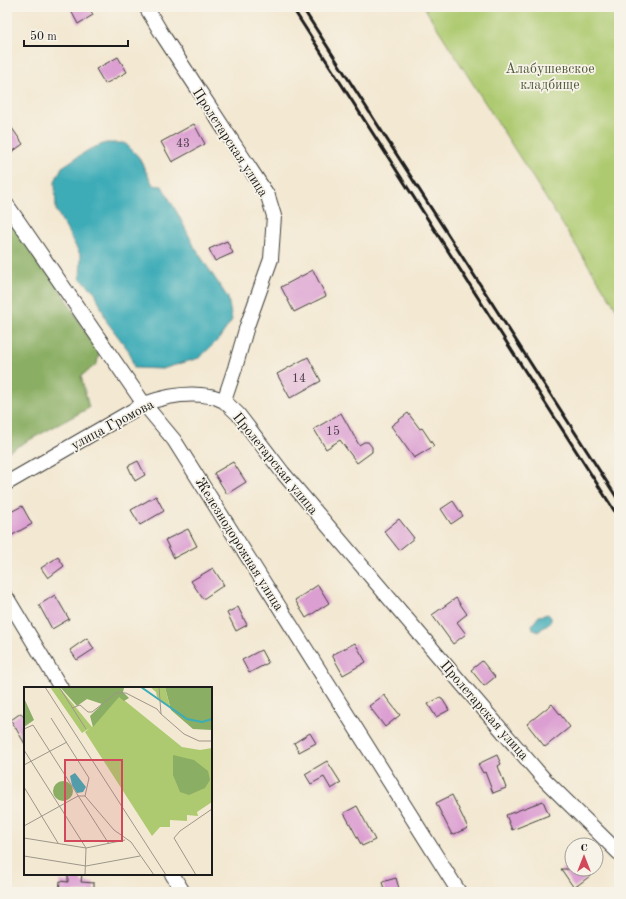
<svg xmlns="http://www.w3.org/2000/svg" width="626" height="899" font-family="'Old Standard TT',serif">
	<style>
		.green { fill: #aeca71; stroke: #657346 }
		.forest { fill: #8aae63; stroke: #536540 }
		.water { fill: #3cacb7; stroke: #2c646a }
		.building { fill: #dc9fd2 }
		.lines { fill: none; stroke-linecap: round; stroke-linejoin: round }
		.minor-casing { stroke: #3c3b37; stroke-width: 16 }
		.minor { stroke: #fff; stroke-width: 14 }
		.rail { stroke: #1c1c1c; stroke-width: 3 }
		.labels { text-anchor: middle; stroke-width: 3.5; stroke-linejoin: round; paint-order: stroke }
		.number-label { font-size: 12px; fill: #4c3d4a }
		.park-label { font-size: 14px; fill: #4f593a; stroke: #f7f3e8 }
		.street-label { font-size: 14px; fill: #1c1c1c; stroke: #f7f3e8 }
		.inset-river { fill: none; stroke: #3cacb7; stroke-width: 2 }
		.inset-road { fill: none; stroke: #9d9689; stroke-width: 1 }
		.view { fill: #d1495b; fill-opacity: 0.15; stroke: #d1495b; stroke-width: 2 }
		.inset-edge { fill: none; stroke: #1c1c1c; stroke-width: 2 }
	</style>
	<rect width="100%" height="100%" fill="#f7f3e8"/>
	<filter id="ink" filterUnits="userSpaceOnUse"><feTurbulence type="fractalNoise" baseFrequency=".025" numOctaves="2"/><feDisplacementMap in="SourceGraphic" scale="8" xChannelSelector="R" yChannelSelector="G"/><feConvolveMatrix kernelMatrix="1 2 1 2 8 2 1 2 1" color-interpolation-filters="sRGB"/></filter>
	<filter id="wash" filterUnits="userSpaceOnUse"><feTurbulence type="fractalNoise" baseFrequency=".012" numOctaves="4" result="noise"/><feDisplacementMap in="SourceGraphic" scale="16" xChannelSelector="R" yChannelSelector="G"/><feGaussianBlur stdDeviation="0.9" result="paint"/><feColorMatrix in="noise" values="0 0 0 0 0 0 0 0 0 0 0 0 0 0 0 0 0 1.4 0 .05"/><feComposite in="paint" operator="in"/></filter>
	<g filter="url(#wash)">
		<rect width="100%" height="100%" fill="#f3e8d2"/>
		<!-- green -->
		<path class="green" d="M424 7H619V313Z"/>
		<!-- forest -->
		<path class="forest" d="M7 217 16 218 99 353 97 364 81 376 89 408 7 452Z"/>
		<!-- water -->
		<path class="water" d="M106 143H125L138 156 153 185 162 186 179 216 195 248 228 298 232 320 219 339 199 358 162 369 134 368 129 351 107 322 95 292 80 278 81 256 56 210 55 181 62 167 90 149Z
			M548 614 551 617V621L538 632 533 629 532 625 539 616Z"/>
		<g id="blocks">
			<!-- building -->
			<path class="building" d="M69 7H89L93 15 78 24Z
				M118 57 127 72 105 84 96 69Z
				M7 121 23 144 12 152 7 144Z
				M194 124 205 144 172 162 161 142Z
				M227 241 233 253 215 261 209 249Z
				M313 270 326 296 294 312 281 287Z
				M308 357 321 381 290 398 277 374Z
				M341 413 359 445 364 442H368L372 447V452L357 463 340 440 326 449 314 429Z
				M408 413 420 429 422 428 434 446 414 458 391 426Z
				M138 461 145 475 135 481 128 466Z
				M233 462 246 482 227 494 214 473Z
				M156 496 164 511 140 525 131 510Z
				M453 501 463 516 451 524 441 509Z
				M22 506 32 524 7 538V514Z
				M399 519 414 538 399 550 384 531Z
				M188 529 197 546 174 558 165 540Z
				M58 557 64 566 48 578 41 568Z
				M213 568 224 585 203 599 191 581Z
				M318 585 329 603 306 618 295 600Z
				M55 595 69 619 52 629 39 605Z
				M456 598 467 614 457 622 466 634 453 644 432 615Z
				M238 607 247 625 236 631 227 613Z
				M87 638 94 649 77 660 70 650Z
				M355 643 366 662 343 675 332 655Z
				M261 650 268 663 249 673 242 660Z
				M482 661 495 677 484 686 471 670Z
				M384 695 400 715 385 727 369 706Z
				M441 697 449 710 436 717 428 704Z
				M552 704 570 727 545 747 527 724Z
				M21 713 25 719V744L11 720Z
				M310 733 316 743 299 752 294 743Z
				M497 755 501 764 498 766 506 788 493 793 485 772 483 773 478 764Z
				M327 761 341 783 331 789 324 777 311 784 305 774Z
				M452 795 468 828 452 835 436 803Z
				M543 801 549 815 512 830 506 815Z
				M357 806 375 840 362 846 344 813Z
				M561 869H586L590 876 574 888Z
				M68 874H82L81 882 94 883V892H59L60 881 68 882Z
				M396 878 400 892H385L382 882Z"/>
		</g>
	</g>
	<g filter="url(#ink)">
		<use href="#blocks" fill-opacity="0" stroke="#3c3b37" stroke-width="1"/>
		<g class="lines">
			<defs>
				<path id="minor" d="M146 7 162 34 268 196 274 216 271 259 247 326 235 368 224 401 238 414 283 473 462 684 544 779 619 853
					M7 205 144 404 174 440 459 892
					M7 483 144 404C163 397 188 392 209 396 214 396 219 399 224 401
					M7 598 61 688
					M172 874 183 892"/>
			</defs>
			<!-- minor casing -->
			<use href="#minor" class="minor-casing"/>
			<!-- minor -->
			<use href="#minor" class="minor"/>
			<!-- rail -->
			<path class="rail" d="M292 7 619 518
				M302 7 619 501"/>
		</g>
	</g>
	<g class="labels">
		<!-- number labels -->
		<g class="number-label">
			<text x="183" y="147">43</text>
			<text x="299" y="382">14</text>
			<text x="333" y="435">15</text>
		</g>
		<!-- park labels -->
		<g class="park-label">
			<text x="550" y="73">Алабушевское<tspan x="550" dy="16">кладбище</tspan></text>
		</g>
		<!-- street labels -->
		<g class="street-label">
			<text transform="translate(231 142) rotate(57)" y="5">Пролетарская улица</text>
			<text transform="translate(112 424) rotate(-28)" y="5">улица Громова</text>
			<text transform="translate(276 463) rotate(51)" y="5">Пролетарская улица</text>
			<text transform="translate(240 544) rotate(58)" y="5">Железнодорожная улица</text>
			<text transform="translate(485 710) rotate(49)" y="5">Пролетарская улица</text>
		</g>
	</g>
	<!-- overview -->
	<g transform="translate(24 687)">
		<rect width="188" height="188" fill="#f3e8d2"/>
		<path d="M26 0H35L68 40 95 9 158 60 176 63 188 61V115L173 125 174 129 163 128V134L146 133V140H136L128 149 61 45 66 41 58 46ZM126 0H141L146 20 133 10 132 5Z" fill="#aeca71"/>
		<path d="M36 0H106L100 1 99 5 105 11 100 14 95 10 69 40 66 29 78 17 63 12 53 19ZM141 0H188V43L169 42 147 23ZM0 11 10 33 0 40ZM149 68 170 73 184 84 186 93 181 101 165 108 156 105 149 88ZM29 104a10 10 0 1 1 20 0a10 10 0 1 1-20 0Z" fill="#8aae63"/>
		<path d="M51 86 62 100 59 105 53 106 48 98 46 89Z" fill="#3cacb7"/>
		<path class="inset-river" d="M117 0 163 32 178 35 188 32"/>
		<path class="inset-road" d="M21 0 142 188M35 0 62 42M135 0 137 27 160 47 175 54H188M48 21 56 18 64 25H68L92 6H102L133 22 137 27M27 31 65 91 61 109 90 143 107 155 130 188M0 42 9 38 85 157M0 63 62 161 61 188M0 78 43 55M0 100 34 156M0 139 54 109H61M0 151 62 161 101 153M0 169 62 179 116 169M172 188 150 151 156 144 188 122"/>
		<path class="view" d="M41 73H98V154H41Z"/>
		<rect width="188" height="188" class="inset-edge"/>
	</g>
	<!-- margin -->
	<rect width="626" height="899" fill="none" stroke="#f7f3e8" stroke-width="24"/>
	<!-- north arrow -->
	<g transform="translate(584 857)"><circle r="19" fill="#f7f3e8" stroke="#9f9d96"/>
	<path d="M0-3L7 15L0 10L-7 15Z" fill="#d1495b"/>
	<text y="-6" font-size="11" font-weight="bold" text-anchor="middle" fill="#1c1c1c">С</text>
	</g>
	<!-- scale -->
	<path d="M24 40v6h104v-6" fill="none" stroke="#1c1c1c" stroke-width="2"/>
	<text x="30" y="40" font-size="12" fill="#1c1c1c" stroke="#f7f3e8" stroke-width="3" paint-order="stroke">50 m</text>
</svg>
